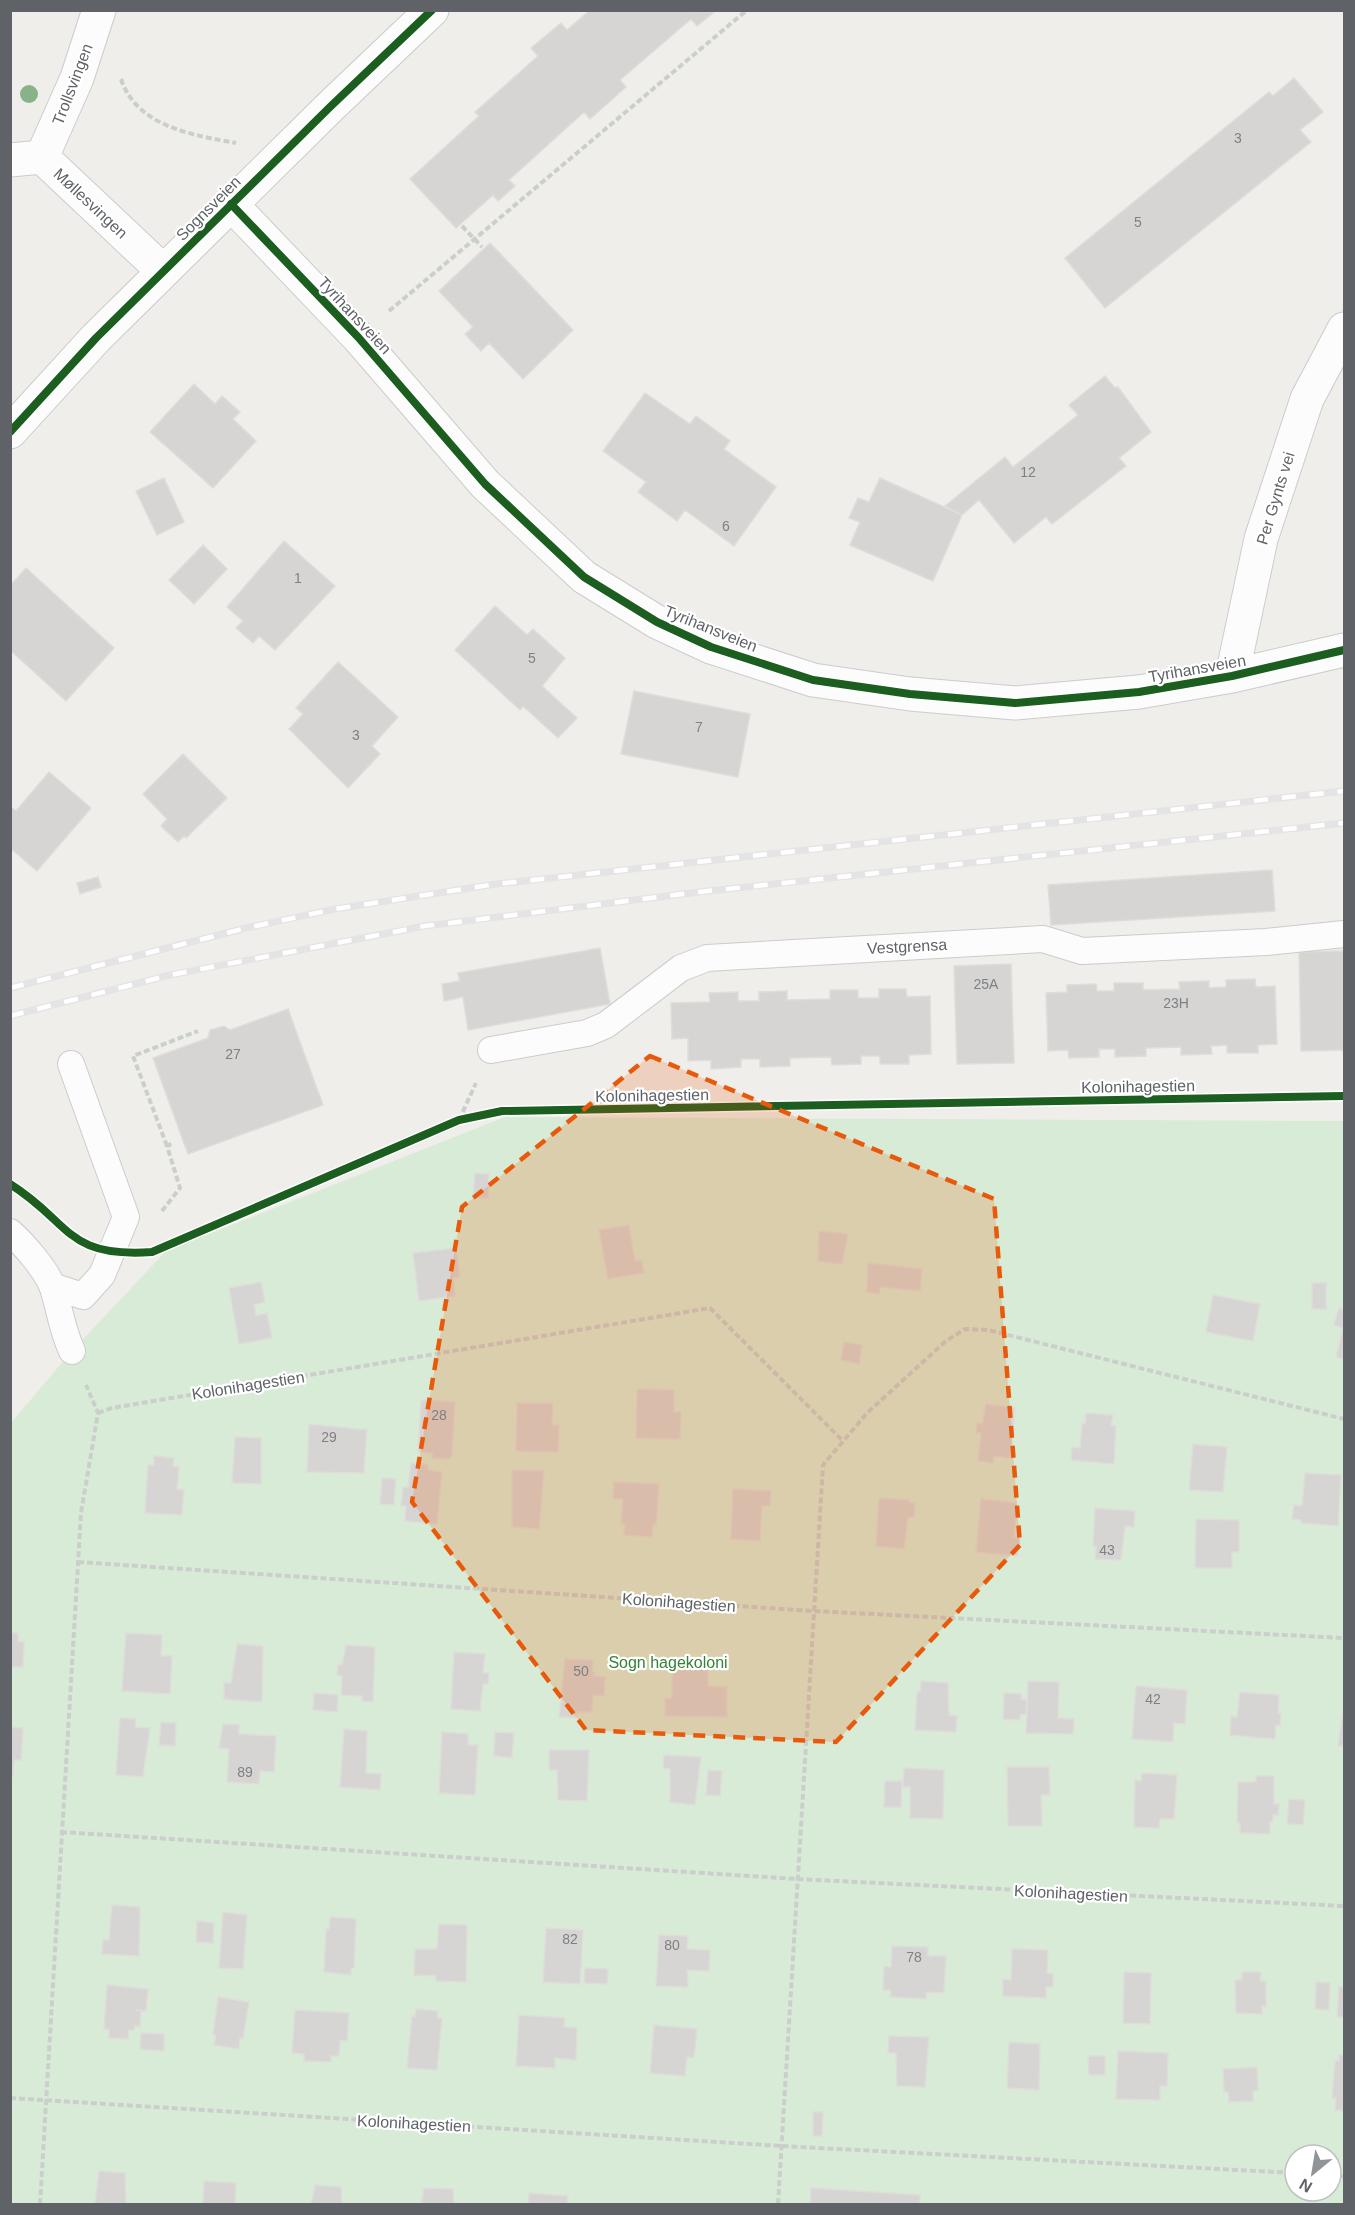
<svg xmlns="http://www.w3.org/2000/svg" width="1355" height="2215" font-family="Helvetica,sans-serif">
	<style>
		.green { fill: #d8ebd6; fill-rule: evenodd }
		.building { fill: #d6d5d3; stroke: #deddd9; stroke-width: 1.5 }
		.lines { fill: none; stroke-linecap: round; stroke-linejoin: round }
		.service-casing { stroke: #cbcccc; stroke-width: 28 }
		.minor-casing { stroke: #cbcccc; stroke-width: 35 }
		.secondary-casing { stroke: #cacacb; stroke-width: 35 }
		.path { stroke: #cacfcc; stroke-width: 4; stroke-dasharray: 6 3; stroke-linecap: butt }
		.service { stroke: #fdfcfc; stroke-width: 26 }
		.minor { stroke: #fdfcfc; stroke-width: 33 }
		.secondary { stroke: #fdfcfc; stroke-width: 33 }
		.rail-casing { stroke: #e4e4e4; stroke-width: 7 }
		.rail { stroke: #fff; stroke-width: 4.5; stroke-dasharray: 14; stroke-linecap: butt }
		.path-bridge { stroke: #cacfcc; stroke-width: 4; stroke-dasharray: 6 3; stroke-linecap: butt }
		.cycleway-casing { stroke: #fff; stroke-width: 11 }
		.cycleway { stroke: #1b5e20; stroke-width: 8 }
		.tree { fill: #88b388 }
		.marked { fill: #e8590c; fill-opacity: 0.2; stroke: #e8590c; stroke-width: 4.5; stroke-dasharray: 12 8; stroke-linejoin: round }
		.labels { text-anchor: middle; stroke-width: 4.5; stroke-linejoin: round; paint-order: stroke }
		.number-label { font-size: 14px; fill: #7e8184 }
		.street-label { font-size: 16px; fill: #5f6368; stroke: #fff }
		.park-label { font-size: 16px; fill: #348238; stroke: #fff }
	</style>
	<rect width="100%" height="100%" fill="#efeeea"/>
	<!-- green -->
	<path class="green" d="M505 1117 1344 1121V2204H11V1423L72 1351 166 1251ZM1295 2155H1331V2191H1295Z"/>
	<!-- building -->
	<path class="building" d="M590 10 714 12 697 26 691 19 620 80 626 87 590 119 584 112 509 180 515 186 498 201 493 195 456 228 410 179 479 116 475 112 538 56 531 48 561 23 567 30Z
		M1294 78 1323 112 1300 130 1311 142 1105 308 1065 258 1269 92 1273 96Z
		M490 243 573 330 523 379 489 343 481 351 465 334 473 327 439 291Z
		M1105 376 1115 388 1118 387 1151 432 1119 458 1126 466 1052 524 1046 517 1014 543 979 500 962 515 945 506 1005 457 1013 467 1078 415 1069 405Z
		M194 384 215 404 222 396 240 412 233 419 256 441 213 488 150 432Z
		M645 393 690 424 696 416 730 441 724 449 776 487 734 546 685 510 677 521 638 492 646 482 603 451Z
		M164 478 184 522 157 535 136 491Z
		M880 478 962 515 933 581 850 545 860 522 849 518 858 498 869 502Z
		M284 541 335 586 275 650 259 636 253 643 236 628 243 621 227 607Z
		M203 545 227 569 194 604 169 580Z
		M26 568 114 648 66 701 10 650V586Z
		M495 606 527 635 533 629 565 658 542 686 577 718 558 738 523 706 520 710 455 650Z
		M338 662 398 717 372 746 380 754 348 788 289 729 303 714 296 708Z
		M634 691 750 714 738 777 621 754Z
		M183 754 227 798 186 838 184 836 178 842 161 826 167 819 143 794Z
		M49 772 91 808 37 871 10 848V806L16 811Z
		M1272 870 1275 911 1051 925 1048 885Z
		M98 877 101 887 80 894 77 883Z
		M600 948 610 1004 468 1030 463 997 444 1001 442 984 460 981 458 973Z
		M1344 951V1050L1301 1051 1299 952Z
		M1011 964 1014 1063 957 1064 954 966Z
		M1255 979 1256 987 1275 986 1277 1044 1258 1045V1053H1227V1045L1211 1046 1212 1054 1181 1055V1047L1146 1048V1056L1115 1057V1049H1099V1057L1069 1058 1068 1050 1048 1051 1046 993 1067 992V985L1096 984 1097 991H1114V983H1143V990L1180 989 1179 982 1209 981V988L1226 987V980Z
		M879 989H906L907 997 930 996 931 1054 909 1055V1064H880V1056H861V1064L832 1065 831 1057 790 1058V1066L760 1067V1059H741V1067L711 1069V1060L688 1061V1038L672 1039 671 1003 710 1002 709 993 738 992V1001H759V992L787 991V1000L830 999V990H858V998H879Z
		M288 1009 323 1105 188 1154 153 1058 208 1038 210 1030 224 1026 230 1030Z
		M475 1173 489 1174 488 1198H473Z
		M629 1225 635 1261 642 1260 644 1273 608 1279 599 1230Z
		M819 1231 848 1234 842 1264 818 1261Z
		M456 1248 460 1277 453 1278 455 1296 419 1301 413 1253Z
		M868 1263 922 1269 920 1291 880 1287 879 1294 867 1292Z
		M261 1282 265 1302 254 1305 256 1316 267 1313 272 1338 239 1344 229 1288Z
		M1312 1283H1326V1309H1312Z
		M1213 1295 1260 1304 1253 1341 1206 1332Z
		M1339 1308 1344 1310V1359L1336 1357 1343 1328 1334 1325Z
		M844 1342 862 1345 859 1364 841 1360Z
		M637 1389 674 1390V1412L681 1411 680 1439 636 1438Z
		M421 1400 455 1402 452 1454 450 1459 432 1458V1453L418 1452Z
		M517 1403H553L552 1425H559L558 1452 516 1451Z
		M986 1404 1015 1408 1010 1458 994 1456 993 1463 978 1461 981 1433H976L977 1423 982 1424Z
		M1086 1413 1113 1415 1111 1425 1116 1426 1114 1464 1071 1460 1072 1447 1080 1448 1082 1423 1085 1424Z
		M309 1424 367 1430 364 1473 307 1472Z
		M235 1437 261 1438V1484L232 1483Z
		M1193 1444 1227 1447 1223 1492 1189 1490Z
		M154 1456 174 1458 173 1466 179 1467 177 1489 184 1490 182 1515 145 1513 148 1465H154Z
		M411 1463 428 1465V1470L442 1472 437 1524 405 1521 406 1506H401L403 1487H408Z
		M512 1470 544 1471 539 1529 512 1527Z
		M1305 1473 1341 1475 1338 1526 1301 1523V1520L1292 1519 1294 1505 1302 1506Z
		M382 1478 396 1479 394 1505 380 1504Z
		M614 1482 659 1484 656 1525H653L652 1537 624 1535 625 1524H621L623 1499H613Z
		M733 1489 771 1491 770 1506H762L760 1541 731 1539Z
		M879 1498 909 1500V1502L915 1503 914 1517H908L904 1549 876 1546Z
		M981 1499 1017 1503 1014 1537H1020L1018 1556 976 1552Z
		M1095 1508 1135 1511 1134 1527 1125 1526 1121 1560 1095 1559 1096 1547 1093 1546Z
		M1196 1519 1239 1520V1552H1232V1568H1195Z
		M10 1633H18V1642H24L23 1667H10Z
		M126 1633 162 1635 161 1656H172L170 1694 122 1691Z
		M237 1644 263 1646 262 1702 224 1699V1683H231Z
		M346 1645 375 1647 373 1702 362 1701V1696L341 1695 342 1676 337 1675 338 1664 342 1665Z
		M454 1652 485 1654 483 1673H489L488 1684H483L480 1711 451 1709Z
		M565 1659 593 1660 592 1672H595L594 1676 605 1677 604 1696 593 1695 592 1712H577L576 1718 559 1717Z
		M672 1668H708V1686L727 1687V1717L665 1716V1699L672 1698Z
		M921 1681 948 1683 949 1715 957 1716 956 1732 915 1730 917 1692H920Z
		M1028 1681 1059 1682 1058 1718 1074 1719 1073 1734 1026 1733Z
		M1136 1686 1187 1690 1185 1724 1174 1723 1173 1742 1132 1739Z
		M1240 1692 1279 1695 1278 1713 1281 1714 1280 1726 1276 1725 1275 1739 1230 1735 1231 1716 1237 1717Z
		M314 1693 338 1695 337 1712 313 1710Z
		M1004 1693 1021 1694V1699L1027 1700 1026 1714 1020 1715V1720L1003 1719Z
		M1344 1705V1746H1338Z
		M120 1718 136 1719 135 1727 150 1728 143 1777 116 1775Z
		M161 1722 176 1723 175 1746 159 1745Z
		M223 1724 239 1725V1734L276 1736 274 1772 260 1771 259 1784 227 1782 229 1749 219 1748Z
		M10 1727 23 1728 21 1760H14L13 1776H10Z
		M344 1729 367 1731 366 1773 381 1774 380 1790 340 1787Z
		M442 1732 468 1734V1745H478L475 1795 439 1793Z
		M495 1732 514 1733 512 1758 494 1756Z
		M549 1750H589L587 1801 558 1800 557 1770H549Z
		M664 1755 701 1757 695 1805 670 1802V1769L663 1768Z
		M1007 1767H1049L1050 1795H1041L1042 1826H1008Z
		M904 1768 944 1770 943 1819 910 1818V1787H903Z
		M708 1770 722 1771 720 1796 706 1795Z
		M1142 1773 1177 1775 1174 1819H1160L1159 1828 1134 1827 1135 1780 1141 1781Z
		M1256 1776H1274V1804H1279L1278 1815H1273V1822H1270V1834L1240 1833V1823H1237L1238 1782H1256Z
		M885 1781H902L901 1807H884Z
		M1289 1799 1305 1800 1303 1825 1287 1824Z
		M112 1905 140 1907 139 1956 102 1954 103 1940H109Z
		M223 1912 247 1915 243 1969 219 1968Z
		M330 1917 356 1919 354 1968H351V1975L324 1972 326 1929H329Z
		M197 1921 214 1923 213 1943 196 1942Z
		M439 1924 467 1925 466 1982 436 1981V1976L414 1975 415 1949H437Z
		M546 1928 583 1930 580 1984 543 1982Z
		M659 1935 688 1936 687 1949 710 1950 709 1971 687 1970 688 1987 656 1986Z
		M892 1946 928 1947V1956H946L944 1993 926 1992V1999L890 1997 891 1990H883L884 1966 891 1967Z
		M1012 1949 1048 1950 1047 1973 1053 1974V1987H1046V1998L1003 1996V1979L1011 1980Z
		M585 1968 608 1969 607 1984 584 1983Z
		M1124 1972 1151 1973 1150 2024 1123 2023Z
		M1242 1972H1261L1260 1981H1266V2007L1262 2006V2014L1236 2013 1235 1980H1242Z
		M1316 1982 1330 1983 1329 2010 1315 2009Z
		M107 1985 148 1989 146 2011 136 2010 141 2011 140 2027 135 2026 134 2030H129L128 2039 109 2038V2029H104Z
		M1339 1987H1344V2017H1337Z
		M218 1997 249 2002 243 2039 240 2038 239 2049 214 2045 216 2035H213Z
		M416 2009 438 2011 437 2018H442L437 2070 407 2068 412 2015 415 2016Z
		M295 2010 349 2013 347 2041 340 2040 339 2056H331V2062L304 2061V2054L292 2053Z
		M519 2015 565 2018 564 2027 577 2028 576 2060 555 2058V2068L516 2066Z
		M654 2025 697 2029 694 2058 687 2057 685 2076 650 2073Z
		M141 2033 164 2034V2051L140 2049Z
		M889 2036 929 2037 925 2087 897 2086 896 2053H888Z
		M1009 2042 1040 2044 1039 2090 1007 2088Z
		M1118 2051 1168 2053 1167 2086H1160V2100L1116 2099Z
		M1339 2055H1344V2111L1335 2110 1336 2098H1332L1335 2061H1339Z
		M1088 2056H1105V2075H1089Z
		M1257 2067 1258 2090 1253 2091V2101L1229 2102 1228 2092H1224L1223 2069Z
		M813 2112H823L822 2136H813Z
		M99 2171 125 2173 126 2204H95Z
		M204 2181 236 2183 235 2204H203Z
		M315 2185 341 2187 342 2204H311Z
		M424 2188 453 2189 454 2204H421Z
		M811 2188 920 2195V2204H810Z
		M529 2193 568 2196 567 2204H528Z"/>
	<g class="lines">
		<defs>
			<path id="service" d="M491 1050 587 1033 606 1025 681 968 707 958 1043 939 1082 951 1266 942 1344 934
				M10 1232C24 1244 47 1271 53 1288 60 1310 62 1330 72 1351
				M52 1286 83 1296 102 1275 126 1217 71 1064"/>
			<path id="minor" d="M42 157 77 78 99 10
				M10 160 42 157 163 271
				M231 204 358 337 485 484 584 577 657 622 711 647 813 680 910 694 1015 703 1139 692 1232 676 1344 650
				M1232 676 1261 539 1307 399 1344 329"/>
			<path id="secondary" d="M10 432 96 338 331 106 432 10"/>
		</defs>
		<!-- service casing -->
		<use href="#service" class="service-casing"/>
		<!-- minor casing -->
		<use href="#minor" class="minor-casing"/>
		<!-- secondary casing -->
		<use href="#secondary" class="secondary-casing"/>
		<!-- path -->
		<path class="path" d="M121 79C137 127 193 135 236 143
			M389 311 747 10
			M459 1120 476 1083
			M167 1146 133 1056 198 1031
			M10 1184 26 1197
			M162 1211 180 1188 167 1146 174 1143
			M61 1228 76 1239
			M98 1413 112 1408 710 1308 843 1441
			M78 1562 813 1611 1344 1638
			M61 1832 797 1879 1344 1906
			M10 2098 782 2146 1295 2173
			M1331 2175 1344 2176
			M40 2204 81 1513 98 1413 86 1385
			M778 2204 823 1465 867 1413 946 1341 965 1329 988 1330 1344 1419"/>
		<!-- service -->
		<use href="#service" class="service"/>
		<!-- minor -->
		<use href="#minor" class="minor"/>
		<!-- secondary -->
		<use href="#secondary" class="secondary"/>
		<defs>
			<path id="rail" d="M10 988 246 928 335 909 496 884 1344 791
				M10 1016 170 975 425 926 699 892 1344 823"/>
		</defs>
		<!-- rail casing -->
		<use href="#rail" class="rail-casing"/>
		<!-- rail -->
		<use href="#rail" class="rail"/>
		<!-- path-bridge -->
		<path class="path-bridge" d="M462 226 482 247"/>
		<defs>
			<path id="cycleway" d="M231 204 358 337 485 484 584 577 657 622 711 647 813 680 910 694 1015 703 1139 692 1232 676 1344 650
				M10 432 96 338 331 106 432 10
				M10 1184C72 1223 65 1258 152 1252L459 1120 502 1111 1344 1096"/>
		</defs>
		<!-- cycleway casing -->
		<use href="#cycleway" class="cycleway-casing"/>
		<!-- cycleway -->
		<use href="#cycleway" class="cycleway"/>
	</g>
	<!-- trees -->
	<circle class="tree" cx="29" cy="94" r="9"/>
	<!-- marked area -->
	<path class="marked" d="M650 1056 994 1199 1020 1545 836 1742 586 1730 412 1502 462 1207Z"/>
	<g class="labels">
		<!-- number labels -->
		<g class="number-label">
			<text x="1238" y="143">3</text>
			<text x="1138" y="227">5</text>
			<text x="1028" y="477">12</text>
			<text x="726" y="531">6</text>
			<text x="298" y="583">1</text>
			<text x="532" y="663">5</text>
			<text x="699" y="732">7</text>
			<text x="356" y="740">3</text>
			<text x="986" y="989">25A</text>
			<text x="1176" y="1008">23H</text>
			<text x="233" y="1059">27</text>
			<text x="439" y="1420">28</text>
			<text x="329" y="1442">29</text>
			<text x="1107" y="1555">43</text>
			<text x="581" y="1676">50</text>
			<text x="1153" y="1704">42</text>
			<text x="245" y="1777">89</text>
			<text x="570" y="1944">82</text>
			<text x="672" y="1950">80</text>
			<text x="914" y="1962">78</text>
		</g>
		<!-- street labels -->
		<g class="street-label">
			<text transform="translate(72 84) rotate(-69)" y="6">Trollsvingen</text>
			<text transform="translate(91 203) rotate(43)" y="6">Møllesvingen</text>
			<text transform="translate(208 208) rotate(-45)" y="6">Sognsveien</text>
			<text transform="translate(355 315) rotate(47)" y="6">Tyrihansveien</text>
			<text transform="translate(1275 498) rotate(-73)" y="6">Per Gynts vei</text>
			<text transform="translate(711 628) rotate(22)" y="6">Tyrihansveien</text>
			<text transform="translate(1197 668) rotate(-10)" y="6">Tyrihansveien</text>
			<text transform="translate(907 946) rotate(-3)" y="6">Vestgrensa</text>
			<text transform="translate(1138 1086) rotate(-1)" y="6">Kolonihagestien</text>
			<text transform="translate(652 1095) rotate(-1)" y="6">Kolonihagestien</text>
			<text transform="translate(248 1385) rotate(-9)" y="6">Kolonihagestien</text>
			<text transform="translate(679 1602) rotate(4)" y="6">Kolonihagestien</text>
			<text transform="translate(1071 1893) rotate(3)" y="6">Kolonihagestien</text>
			<text transform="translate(414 2123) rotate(3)" y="6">Kolonihagestien</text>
		</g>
		<!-- park labels -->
		<g class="park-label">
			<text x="668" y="1668">Sogn hagekoloni</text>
		</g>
	</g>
	<!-- border -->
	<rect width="1355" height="2215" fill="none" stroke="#5f6368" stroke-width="24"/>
	<!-- north arrow -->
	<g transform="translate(1313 2173) rotate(210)"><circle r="28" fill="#ffffff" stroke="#bfc1c3" stroke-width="1.5"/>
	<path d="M0-4.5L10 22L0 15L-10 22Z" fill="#919496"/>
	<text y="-9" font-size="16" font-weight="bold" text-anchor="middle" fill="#5f6368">N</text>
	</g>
</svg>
